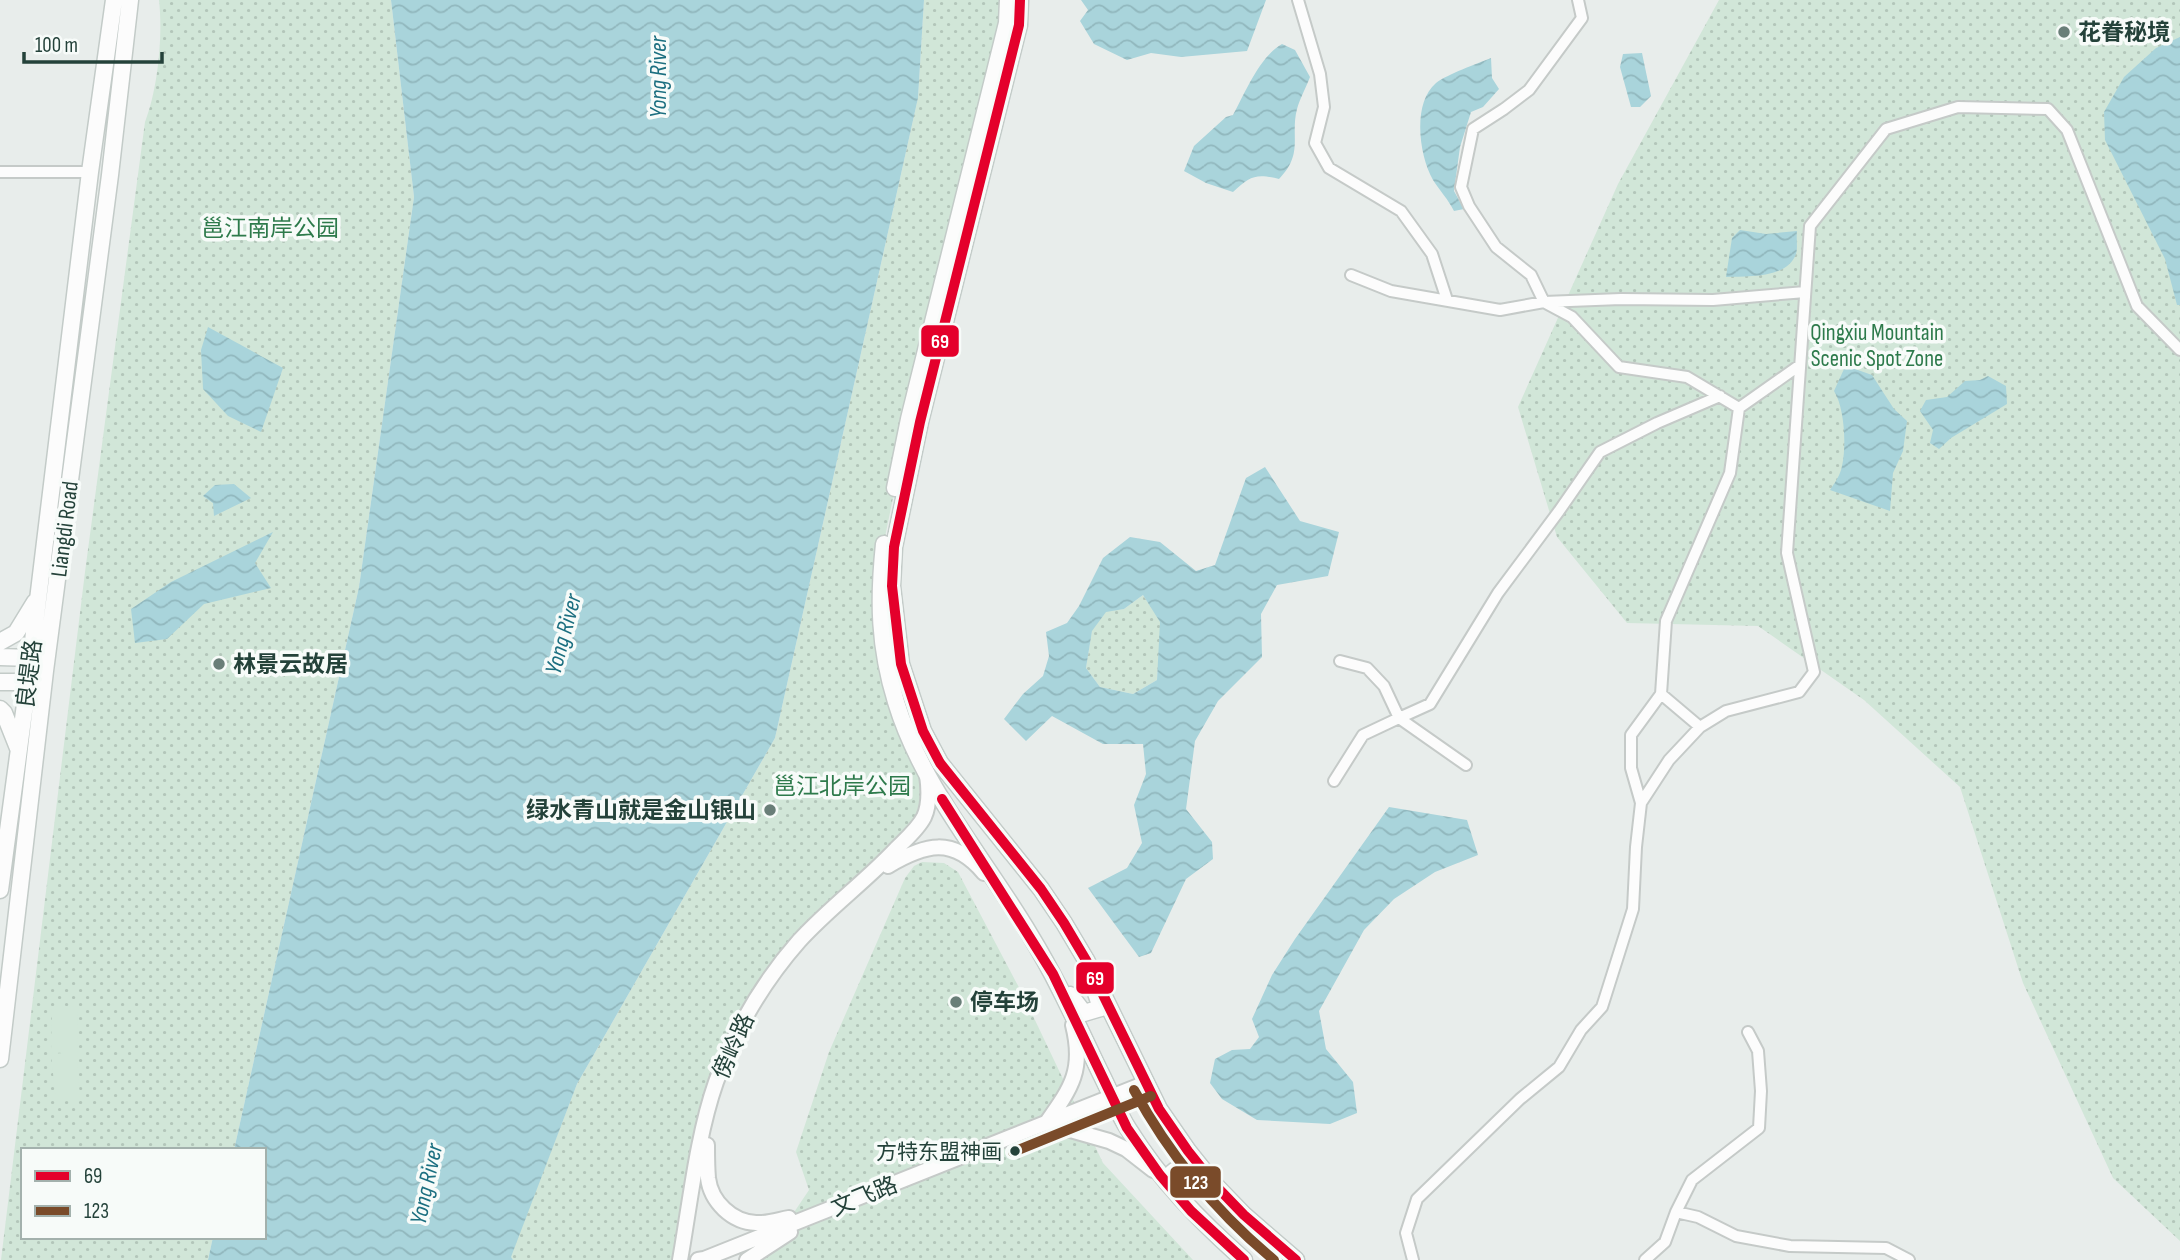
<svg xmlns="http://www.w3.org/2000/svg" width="2180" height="1260" font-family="'Sofia Sans Condensed','Noto Sans SC',sans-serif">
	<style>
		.grass { fill: url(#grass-dots) }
		.garden { fill: #d1e6d8 }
		.water { fill: url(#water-waves); fill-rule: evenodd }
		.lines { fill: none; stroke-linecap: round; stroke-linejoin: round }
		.minor-casing { stroke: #c5cac8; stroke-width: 14 }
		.tertiary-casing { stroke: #c5cac8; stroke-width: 18 }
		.secondary-casing { stroke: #c3cbc8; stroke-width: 19 }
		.minor { stroke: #fcfcfc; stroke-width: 10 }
		.tertiary { stroke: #fcfcfc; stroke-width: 14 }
		.secondary { stroke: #fcfcfc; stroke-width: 16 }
		.bus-1-casing { stroke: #f7fbf9; stroke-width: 16 }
		.bus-2-casing { stroke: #f7fbf9; stroke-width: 16 }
		.bus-1 { stroke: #e4002b; stroke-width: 10 }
		.bus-2 { stroke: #7a4b2a; stroke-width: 10 }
		.poi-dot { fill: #697e78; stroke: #f7fbf9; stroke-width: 2.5 }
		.bus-dot { fill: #24423a; stroke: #f7fbf9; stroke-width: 2.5 }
		.labels { text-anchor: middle; stroke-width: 7; stroke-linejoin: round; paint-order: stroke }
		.bus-label { font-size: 21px; fill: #24423a; stroke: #f7fbf9; text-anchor: end }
		.poi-label { font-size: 23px; font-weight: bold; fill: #24423a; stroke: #f7fbf9; text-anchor: start }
		.park-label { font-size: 23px; fill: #2d7a4b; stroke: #f7fbf9 }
		.street-label { font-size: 23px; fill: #24423a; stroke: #f7fbf9 }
		.water-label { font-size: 24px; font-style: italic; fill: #1c6f80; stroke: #f7fbf9 }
		.line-badge { stroke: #f7fbf9; stroke-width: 2.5 }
		.badge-label { font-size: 19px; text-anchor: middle; font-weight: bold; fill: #fff }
	</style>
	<defs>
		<pattern id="grass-dots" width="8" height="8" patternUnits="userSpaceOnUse" patternTransform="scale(1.75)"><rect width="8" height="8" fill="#d1e6d8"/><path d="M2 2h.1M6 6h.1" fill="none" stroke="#b3c6ba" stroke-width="1.8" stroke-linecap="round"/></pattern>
		<pattern id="water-waves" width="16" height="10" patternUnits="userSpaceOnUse" patternTransform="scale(1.75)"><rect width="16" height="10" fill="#a9d4db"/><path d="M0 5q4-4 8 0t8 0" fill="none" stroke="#91b7bd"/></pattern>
	</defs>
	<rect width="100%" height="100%" fill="#e8edeb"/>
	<!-- grass -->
	<path class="grass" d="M159 0H391L414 197 359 587 234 1150H23V1237H213L208 1260H1L85 572 145 122C158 89 163 35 159 0Z
		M924 0H1008L909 419 884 542 881 631 927 772V809L773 974 715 1084 680 1260H513L510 1257 577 1084 775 738 918 98Z
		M1719 0H2180V1241L2113 1178 2023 983 1960 787 1864 700 1758 626 1627 623 1557 537 1518 407 1618 184Z
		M1143 595 1161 622 1157 680 1133 694 1100 687 1086 668 1092 630 1106 611 1124 609Z
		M922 862 944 863 958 872 1024 997 1103 1163 1193 1260H762L809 1190 796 1152 829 1052 905 878 914 866Z"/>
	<!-- garden -->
	<path class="garden" d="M52 1006 78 1007 77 1053 80 1100 56 1102 51 1054 63 1053 51 1052Z"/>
	<!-- water -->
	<path class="water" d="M391 0H924L918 98 775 738 577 1084 511 1257 513 1260H208L213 1237H264V1150H234L359 587 414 197Z
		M1081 0H1266L1247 51 1181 57 1151 53 1127 60 1094 44 1080 21 1088 10Z
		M2180 37V305H2177L2165 259 2105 140 2104 112 2124 77 2156 48Z
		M1282 44 1295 50 1310 77C1306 88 1300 98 1297 109 1290 137 1304 153 1279 179 1256 173 1250 176 1233 192L1206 183 1184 171 1194 146 1226 117 1233 115C1245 93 1260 56 1282 44Z
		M1642 53 1651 96 1640 107H1631L1620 67 1623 54Z
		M1491 58 1492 78 1499 89 1483 107 1471 112 1460 147 1454 191 1464 209 1454 211C1448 199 1440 191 1433 180 1419 156 1412 103 1436 83 1448 74 1476 64 1491 58Z
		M1740 230 1766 234 1797 231C1796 238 1798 248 1796 254 1787 279 1747 276 1726 277L1732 238Z
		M208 327 283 368 261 432 228 416 203 389 201 350Z
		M1844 369H1855L1872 375 1894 409 1907 421 1903 451 1893 473 1890 511 1830 490C1834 484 1839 477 1841 470 1847 450 1845 408 1834 391Z
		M1988 376 2006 386 2007 404 1951 438 1939 449 1930 443 1933 430 1920 411 1926 400 1947 397 1965 381 1980 380Z
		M1265 467 1300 521 1339 532 1328 576 1277 585 1261 614 1262 657 1218 701 1195 741 1186 809 1212 842 1213 859 1186 879 1151 953 1139 957 1088 888 1127 868 1142 843 1134 805 1146 774 1143 744H1103L1052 716 1026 741 1004 719 1023 694 1043 676 1049 656 1046 632 1067 623 1079 606 1103 558 1130 537 1160 542 1196 571 1215 565 1246 478ZM1143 595 1160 622 1157 680 1133 694 1100 687 1086 668 1092 631 1106 612 1124 609Z
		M234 484 251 498 214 516 213 503 203 496 215 485Z
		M273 532 255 563 271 588 204 604 167 639 135 643 131 609 171 582Z
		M1389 807 1467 820 1478 855 1435 872 1394 899 1364 930 1319 1011 1326 1049 1353 1082 1357 1113 1330 1124 1257 1120 1222 1099 1210 1083 1215 1059 1232 1050 1250 1049 1259 1037 1252 1019 1272 975 1295 939Z"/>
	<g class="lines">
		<defs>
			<path id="minor" d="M1298 0 1320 74 1324 107 1315 143 1329 168 1401 211 1432 254 1447 300
				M1578 0 1582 18 1529 90 1504 109 1473 129 1461 187 1469 206 1496 247 1531 275 1544 302 1621 299 1713 300 1805 292
				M0 172H90
				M1351 275 1391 291 1500 310 1544 302 1572 317 1619 367 1687 377 1739 408
				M1661 694 1700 727
				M1466 765 1399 718 1430 704 1498 593 1559 511 1600 452 1657 423 1720 396
				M1334 781 1363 735 1399 718 1384 686 1367 668 1340 661
				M1641 803 1631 768V735L1661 694 1666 621 1730 473 1739 408 1800 365
				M1676 1212 1698 1217 1736 1236 1790 1246 1886 1248 1909 1260
				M1413 1260 1406 1233 1417 1199 1520 1099 1559 1067 1581 1030 1602 1007 1633 909 1636 847 1641 803 1669 760 1700 727 1726 711 1799 692 1814 672 1787 553 1810 226 1886 129 1958 107 2048 109 2067 130 2137 306 2180 350
				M1645 1260 1665 1242 1676 1212 1692 1180 1759 1128 1761 1091 1758 1051 1748 1032"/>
			<path id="tertiary" d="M888 866C925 844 953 836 984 873
				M1047 1122C1072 1087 1084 1069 1073 1025
				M1046 1123 1109 1141 1126 1149 1153 1170
				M707 1145C707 1156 707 1167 708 1178 711 1202 732 1222 756 1223 767 1224 778 1220 789 1218
				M680 1260C690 1204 697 1136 716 1082 735 1030 762 983 799 941 829 908 866 881 896 849 906 839 918 829 924 817 930 804 929 789 927 775
				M698 1260 704 1259 1146 1083
				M747 1260 790 1232"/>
			<path id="secondary" d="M1020 0 1019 25 920 422 894 547 892 586 901 664 923 731 940 763 1041 889 1064 923 1086 960 1159 1109 1188 1151 1216 1186 1244 1215 1296 1260
				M895 488 909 419 1007 23 1008 0
				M884 544C878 601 879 647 896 702 922 788 985 859 1030 935 1057 979 1078 1026 1100 1072 1110 1091 1117 1112 1129 1130 1160 1180 1200 1221 1244 1260
				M0 642 16 633 35 602
				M0 657 31 658 38 665
				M0 682H28L37 676
				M0 709 4 713 18 748
				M0 890 28 682 90 172 114 0
				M1070 995 1084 1013 1101 1008 1095 990
				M0 1059 45 671 110 175 130 0
				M1177 1191 1172 1182V1173C1184 1162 1194 1172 1205 1179"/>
		</defs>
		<!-- minor casing -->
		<use href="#minor" class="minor-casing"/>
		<!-- tertiary casing -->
		<use href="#tertiary" class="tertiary-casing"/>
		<!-- secondary casing -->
		<use href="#secondary" class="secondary-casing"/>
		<!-- minor -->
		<use href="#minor" class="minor"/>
		<!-- tertiary -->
		<use href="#tertiary" class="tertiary"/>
		<!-- secondary -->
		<use href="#secondary" class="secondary"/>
		<defs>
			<path id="bus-1" d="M1020 0 1019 25 920 422 894 547 892 586 901 664 923 731 940 763 1041 889 1064 923 1086 960 1159 1109 1188 1151 1216 1186 1244 1215 1296 1260
				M942 799 1053 974 1127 1128 1160 1175 1191 1211 1244 1260"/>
			<path id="bus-2" d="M1134 1090C1170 1156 1216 1212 1274 1260
				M1013 1152 1151 1096"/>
		</defs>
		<!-- bus-1 casing -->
		<use href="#bus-1" class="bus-1-casing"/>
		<!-- bus-2 casing -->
		<use href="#bus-2" class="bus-2-casing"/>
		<!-- bus-1 -->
		<use href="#bus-1" class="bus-1"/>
		<!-- bus-2 -->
		<use href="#bus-2" class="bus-2"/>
	</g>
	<!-- markers -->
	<g class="poi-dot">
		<circle cx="2064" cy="32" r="7"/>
		<circle cx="219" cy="664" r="7"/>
		<circle cx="770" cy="810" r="7"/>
		<circle cx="956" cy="1002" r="7"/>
	</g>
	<circle class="bus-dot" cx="1015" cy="1151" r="6"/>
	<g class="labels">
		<!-- bus labels -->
		<g class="bus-label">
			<text x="1002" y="1159">方特东盟神画</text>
		</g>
		<!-- poi labels -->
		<g class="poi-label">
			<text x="2078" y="40">花眷秘境</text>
			<text x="233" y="672">林景云故居</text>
			<text x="756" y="818" text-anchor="end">绿水青山就是金山银山</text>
			<text x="970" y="1010">停车场</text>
		</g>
		<!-- park labels -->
		<g class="park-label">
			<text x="270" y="236">邕江南岸公园</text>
			<text x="1877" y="340">Qingxiu Mountain<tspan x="1877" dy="26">Scenic Spot Zone</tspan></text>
			<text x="842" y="794">邕江北岸公园</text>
		</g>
		<!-- street labels -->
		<g class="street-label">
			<text transform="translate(64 529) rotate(-83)" y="8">Liangdi Road</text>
			<text transform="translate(29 674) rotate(-83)" y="8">良堤路</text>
			<text transform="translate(733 1046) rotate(-66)" y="8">傍岭路</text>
			<text transform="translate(864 1196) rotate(-22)" y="8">文飞路</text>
		</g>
		<!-- water labels -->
		<g class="water-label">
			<text transform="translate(658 77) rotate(-90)" y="8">Yong River</text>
			<text transform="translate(563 634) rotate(-75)" y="8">Yong River</text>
			<text transform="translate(426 1184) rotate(-78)" y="8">Yong River</text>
		</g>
	</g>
	<g class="line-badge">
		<rect x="920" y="324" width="40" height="34" rx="7" fill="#e4002b"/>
		<rect x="1075" y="961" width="40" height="34" rx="7" fill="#e4002b"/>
		<rect x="1169" y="1165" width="53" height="34" rx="7" fill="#7a4b2a"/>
	</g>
	<g class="badge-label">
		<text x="940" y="348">69</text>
		<text x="1095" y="985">69</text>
		<text x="1196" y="1189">123</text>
	</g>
	<!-- legend -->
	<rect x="21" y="1148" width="245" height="91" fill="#f7fbf9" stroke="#a3b1ad" stroke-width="2"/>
	<rect x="35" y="1171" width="35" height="10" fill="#e4002b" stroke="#a3b1ad" stroke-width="2"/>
	<text x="84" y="1183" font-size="21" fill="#24423a">69</text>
	<rect x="35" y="1206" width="35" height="10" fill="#7a4b2a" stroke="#a3b1ad" stroke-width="2"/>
	<text x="84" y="1218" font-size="21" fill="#24423a">123</text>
	<!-- scale -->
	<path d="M24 52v10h138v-10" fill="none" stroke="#24423a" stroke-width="3.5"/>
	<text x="35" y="52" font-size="21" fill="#24423a" stroke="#f7fbf9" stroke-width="5" paint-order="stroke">100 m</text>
</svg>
